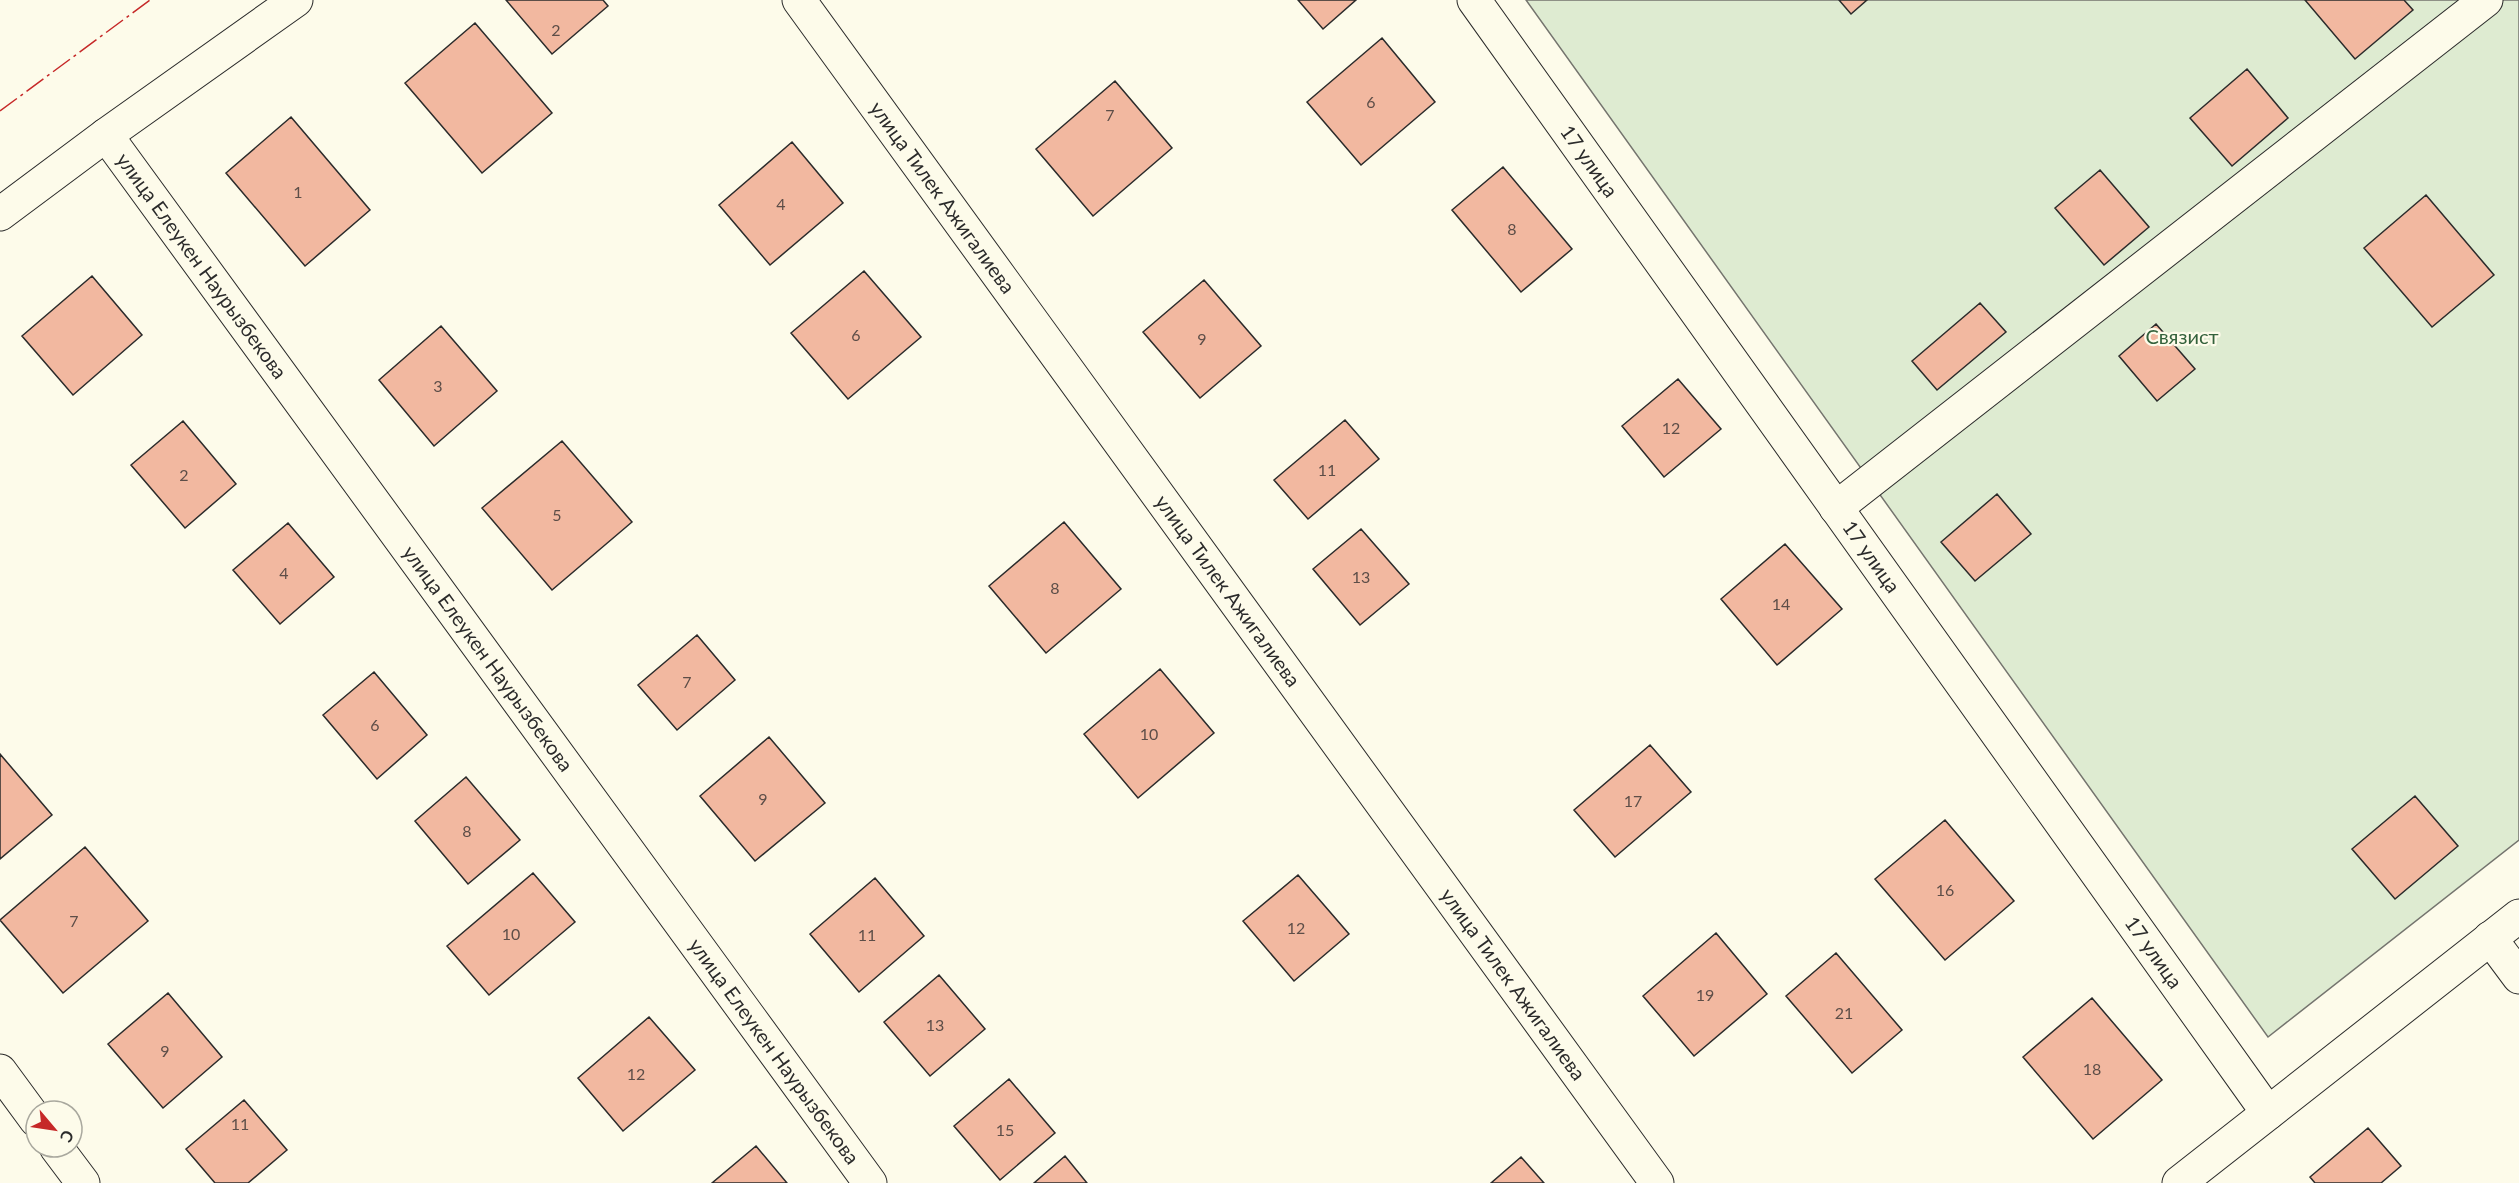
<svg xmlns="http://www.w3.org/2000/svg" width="2519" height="1183" font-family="Lato,sans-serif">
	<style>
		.green { fill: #deebd1; stroke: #74746e; stroke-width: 1.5 }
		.building { fill: #f2b8a0; stroke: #2b2b2b; stroke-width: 1.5 }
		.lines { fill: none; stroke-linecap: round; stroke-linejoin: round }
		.minor-casing { stroke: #2b2b2b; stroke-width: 35 }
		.minor { stroke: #fdfbea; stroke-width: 33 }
		.power { stroke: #c62828; stroke-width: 1.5; stroke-dasharray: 21 4.5 3 4.5; stroke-linecap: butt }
		.labels { text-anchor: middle; stroke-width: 4.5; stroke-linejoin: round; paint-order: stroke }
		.number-label { font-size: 16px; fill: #5d4e48 }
		.street-label { font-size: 20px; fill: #2b2b2b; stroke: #fdfbea }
		.park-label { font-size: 20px; fill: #34623c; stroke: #fdfbea }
	</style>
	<rect width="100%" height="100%" fill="#fdfbea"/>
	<!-- green -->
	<path class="green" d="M1526 0H2519V840L2268 1037Z"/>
	<!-- building -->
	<path class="building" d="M506 0H603L608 6 552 54Z
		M1298 0H1356L1323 29Z
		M1839 0H1867L1851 14Z
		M2305 0H2404L2413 10 2355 59Z
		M475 23 552 113 482 173 405 83Z
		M1382 38 1435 102 1361 165 1307 102Z
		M2247 69 2288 118 2232 166 2190 118Z
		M1115 81 1172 148 1093 216 1036 149Z
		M291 117 370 210 305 266 226 173Z
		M792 142 843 203 770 265 719 205Z
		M1503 167 1572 249 1521 292 1452 210Z
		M2100 170 2149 227 2104 265 2055 208Z
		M2426 195 2494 275 2432 327 2364 248Z
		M864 271 921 337 848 399 791 333Z
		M92 276 142 335 73 395 22 336Z
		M1204 280 1261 346 1200 398 1143 332Z
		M1980 303 2006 332 1937 390 1912 361Z
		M2156 324 2195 369 2157 401 2119 356Z
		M441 326 497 391 434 446 379 380Z
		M1678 379 1721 429 1664 477 1622 426Z
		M1345 420 1379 459 1308 519 1274 480Z
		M183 421 236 484 185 528 131 465Z
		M562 441 632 522 552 590 482 508Z
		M1997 494 2031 534 1975 581 1941 542Z
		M1064 522 1121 589 1046 653 989 586Z
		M288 523 334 577 280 624 233 570Z
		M1361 529 1409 584 1360 625 1313 569Z
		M1785 544 1842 609 1777 665 1721 599Z
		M697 635 735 680 677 730 638 685Z
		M1160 669 1214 733 1138 798 1084 734Z
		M374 672 427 735 377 779 323 715Z
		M769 737 825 803 755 861 700 796Z
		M1650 745 1691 792 1615 857 1574 810Z
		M0 754 52 815 0 859Z
		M466 777 520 840 468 884 415 821Z
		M2415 796 2458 846 2395 899 2352 849Z
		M1945 820 2014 901 1945 960 1875 879Z
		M85 847 148 921 63 993 0 920Z
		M533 873 575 922 489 995 447 946Z
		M1298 875 1349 934 1294 981 1243 921Z
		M875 878 924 936 859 992 810 934Z
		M1716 933 1767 994 1694 1056 1643 996Z
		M1836 953 1902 1030 1852 1073 1786 996Z
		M939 975 985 1029 930 1076 884 1022Z
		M168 993 222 1057 163 1108 108 1044Z
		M2092 998 2162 1080 2093 1139 2023 1057Z
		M649 1017 695 1070 623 1131 578 1078Z
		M1009 1079 1055 1133 1000 1180 954 1126Z
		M244 1100 287 1150 248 1183H215L186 1149Z
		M2368 1128 2401 1166 2381 1183H2315L2310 1177Z
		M756 1146 787 1183H712Z
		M1065 1156 1087 1183H1034Z
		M1521 1157 1544 1183H1491Z"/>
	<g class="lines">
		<defs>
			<g id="minor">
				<path id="s1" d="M799 0 1657 1183"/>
				<path id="s2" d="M1474 0 2268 1113"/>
				<path id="s3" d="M106 135 870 1183"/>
				<path d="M0 214 106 135 296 0"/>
				<path d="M1836 508 2486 0"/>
				<path d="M2490 938 2519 977"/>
				<path d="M0 1071 36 1120"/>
				<path d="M56 1147 83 1183"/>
				<path d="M2179 1183 2519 916"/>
			</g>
		</defs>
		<!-- minor casing -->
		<use href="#minor" class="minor-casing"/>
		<!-- minor -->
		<use href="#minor" class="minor"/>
		<!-- power -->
		<path class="power" d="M0 111 150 0"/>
	</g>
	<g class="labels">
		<!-- number labels -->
		<g class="number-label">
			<text x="556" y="36">2</text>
			<text x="1371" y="108">6</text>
			<text x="1110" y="121">7</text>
			<text x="298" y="198">1</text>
			<text x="781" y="210">4</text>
			<text x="1512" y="235">8</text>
			<text x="856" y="341">6</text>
			<text x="1202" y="345">9</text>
			<text x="438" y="392">3</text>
			<text x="1671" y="434">12</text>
			<text x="1327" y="476">11</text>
			<text x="184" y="481">2</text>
			<text x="557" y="521">5</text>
			<text x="284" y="579">4</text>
			<text x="1361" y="583">13</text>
			<text x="1055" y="594">8</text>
			<text x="1781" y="610">14</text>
			<text x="687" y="688">7</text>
			<text x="375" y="731">6</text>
			<text x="1149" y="740">10</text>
			<text x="763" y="805">9</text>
			<text x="1633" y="807">17</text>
			<text x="467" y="837">8</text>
			<text x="1945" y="896">16</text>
			<text x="74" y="927">7</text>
			<text x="1296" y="934">12</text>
			<text x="511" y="940">10</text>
			<text x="867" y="941">11</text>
			<text x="1705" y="1001">19</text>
			<text x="1844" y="1019">21</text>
			<text x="935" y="1031">13</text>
			<text x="165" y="1057">9</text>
			<text x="2092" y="1075">18</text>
			<text x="636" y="1080">12</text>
			<text x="240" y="1130">11</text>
			<text x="1005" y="1136">15</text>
		</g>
		<!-- street labels -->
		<g class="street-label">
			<text dy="7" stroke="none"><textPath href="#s2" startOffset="198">17 улица</textPath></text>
			<text dy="7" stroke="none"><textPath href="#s1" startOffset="244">улица Тилек Ажигалиева</textPath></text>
			<text dy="7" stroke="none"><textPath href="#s3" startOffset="162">улица Елеукен Наурызбекова</textPath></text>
			<text dy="7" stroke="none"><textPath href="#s2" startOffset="684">17 улица</textPath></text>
			<text dy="7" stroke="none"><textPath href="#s1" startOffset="730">улица Тилек Ажигалиева</textPath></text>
			<text dy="7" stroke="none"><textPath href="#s3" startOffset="648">улица Елеукен Наурызбекова</textPath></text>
			<text dy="7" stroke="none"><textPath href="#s2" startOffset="1170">17 улица</textPath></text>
			<text dy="7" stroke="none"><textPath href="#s1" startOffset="1216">улица Тилек Ажигалиева</textPath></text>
			<text dy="7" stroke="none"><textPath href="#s3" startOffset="1134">улица Елеукен Наурызбекова</textPath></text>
		</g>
		<!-- park labels -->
		<g class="park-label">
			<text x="2182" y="344">Связист</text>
		</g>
	</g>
	<!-- north arrow -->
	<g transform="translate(54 1129) rotate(119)"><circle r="28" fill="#fdfbea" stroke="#a9a89e" stroke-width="1.5"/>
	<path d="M0-4.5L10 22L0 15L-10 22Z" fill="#c62828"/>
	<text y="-9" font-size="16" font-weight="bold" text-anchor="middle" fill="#2b2b2b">С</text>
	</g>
</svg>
